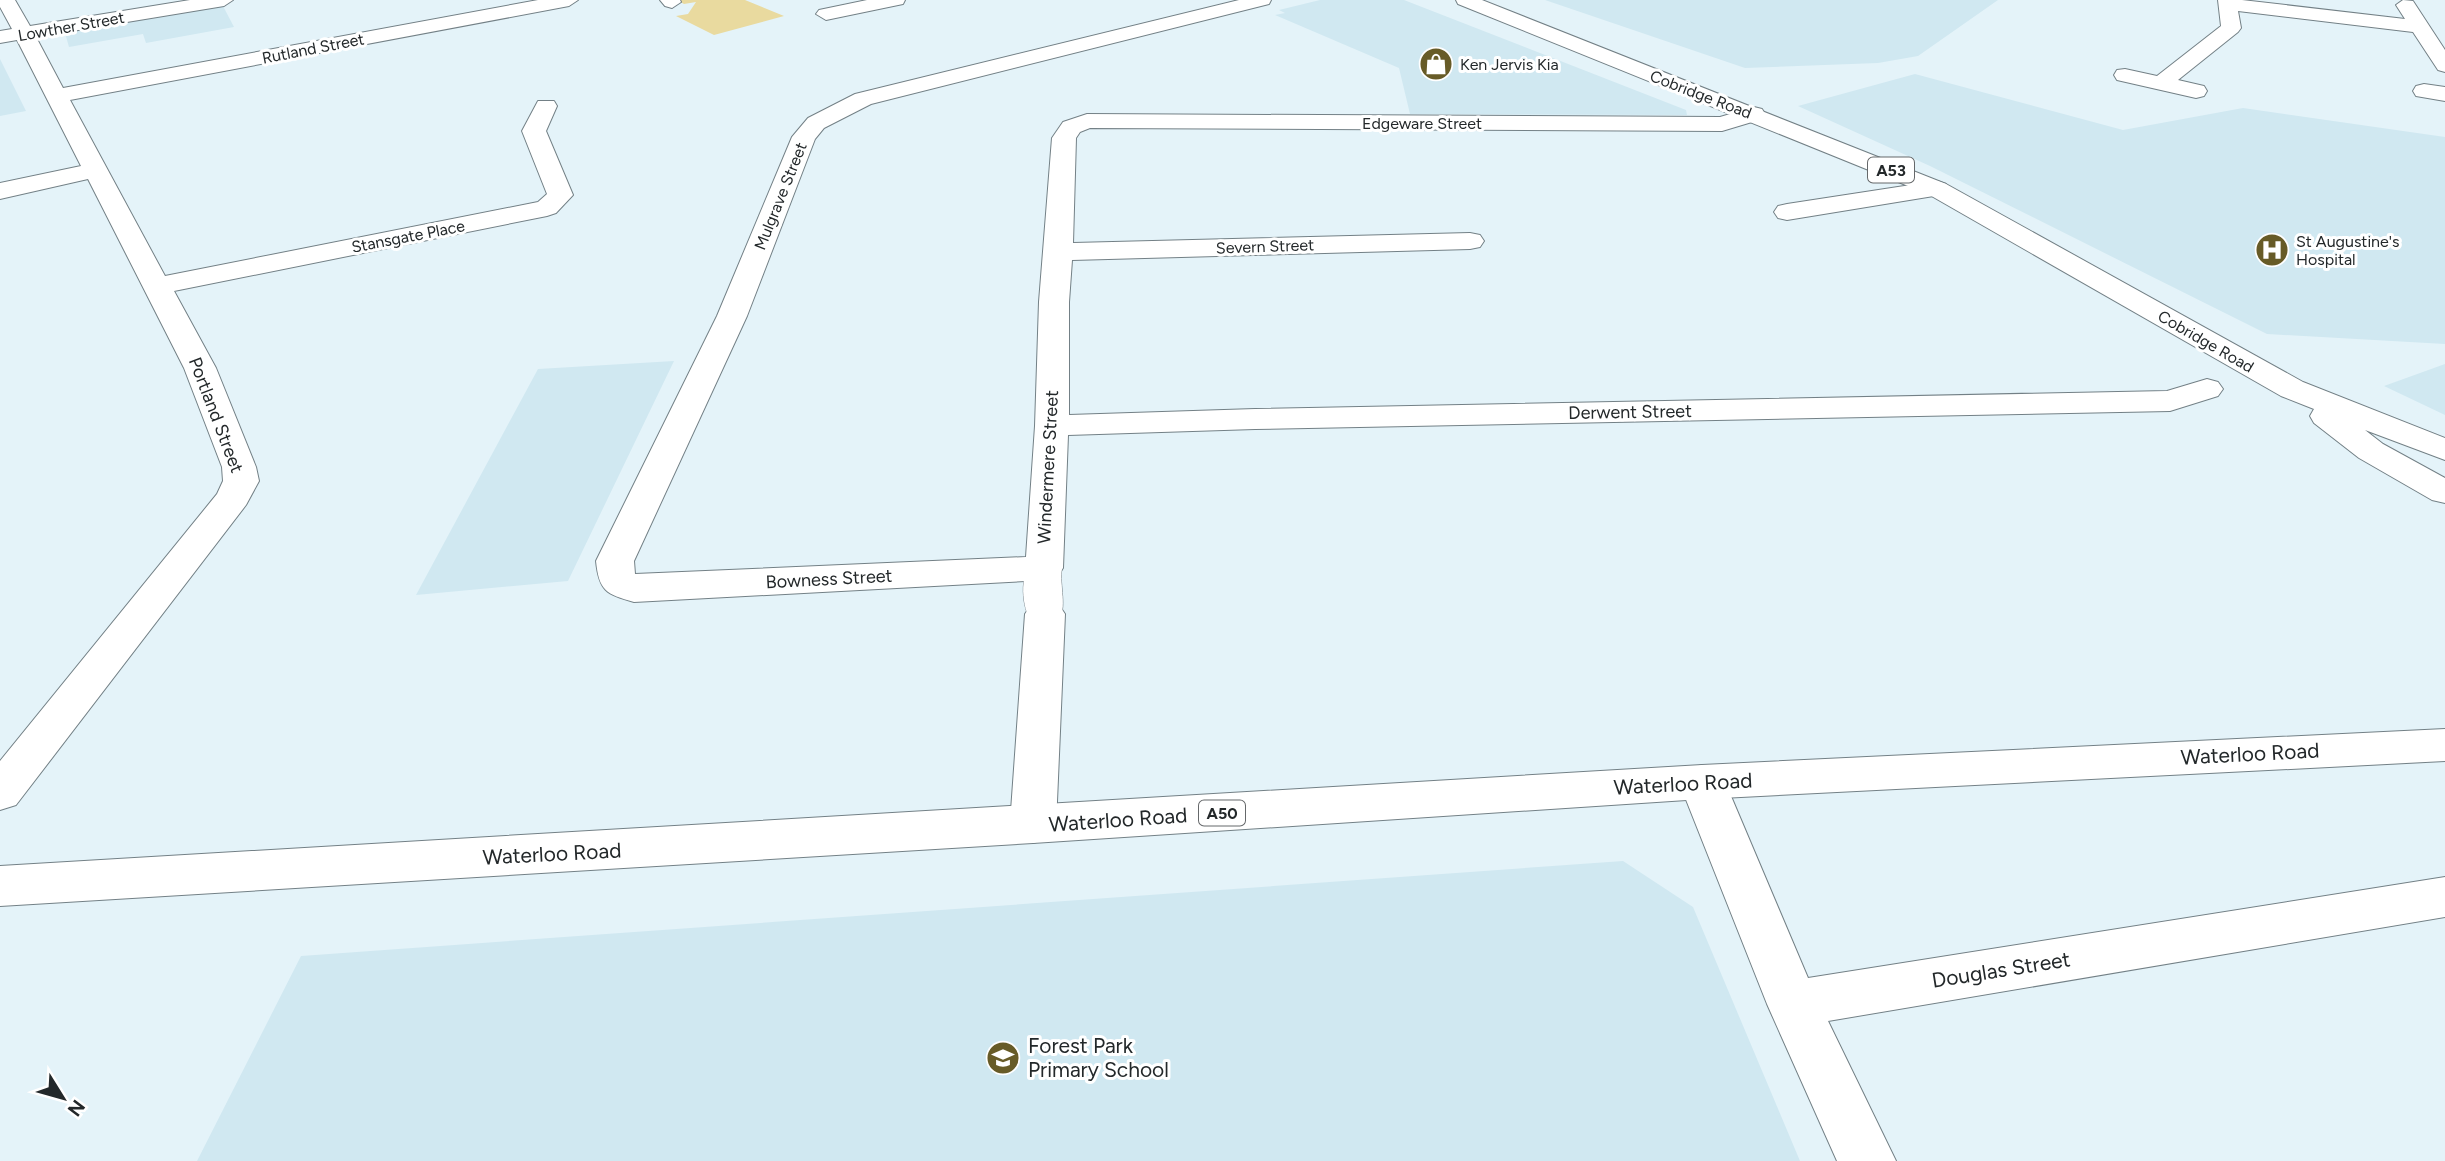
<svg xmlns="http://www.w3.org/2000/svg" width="2445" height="1161" font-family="Figtree,sans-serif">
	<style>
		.built { fill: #d0e8f1 }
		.green { fill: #e9da9f }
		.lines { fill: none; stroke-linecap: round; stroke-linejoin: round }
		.pedestrian-casing { stroke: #738086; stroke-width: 1 }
		.minor-casing { stroke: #738086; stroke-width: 2 }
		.trunk-casing { stroke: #738086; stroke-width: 2 }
		.pedestrian { fill: #fff; fill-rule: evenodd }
		.minor { fill: #fff; fill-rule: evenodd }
		.trunk { fill: #fff; fill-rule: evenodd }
		.labels { text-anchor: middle; stroke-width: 6; stroke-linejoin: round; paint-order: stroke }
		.far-street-label { font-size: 16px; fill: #23282a; stroke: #fff }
		.far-poi-label { font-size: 16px; fill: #23282a; stroke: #fff; text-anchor: start }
		.shield { fill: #fff; stroke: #65686a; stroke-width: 2 }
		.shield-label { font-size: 16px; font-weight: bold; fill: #23282a }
		.street-label { font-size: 18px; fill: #23282a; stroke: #fff }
		.near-street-label { font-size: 21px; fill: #23282a; stroke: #fff }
		.near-poi-label { font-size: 21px; fill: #23282a; stroke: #fff; text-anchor: start }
	</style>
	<rect width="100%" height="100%" fill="#e4f3f9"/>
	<!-- built -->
	<path class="built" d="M1320 0H1404L1686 110 1687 115 1410 114 1399 68 1275 15 1285 13 1279 10Z
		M1545 0H1998L1918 56 1878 63 1745 68Z
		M223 6 234 27 146 43 143 34 69 47 65 33Z
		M0 59 26 111 0 116Z
		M1915 74 2123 130 2243 108 2445 137V344L2267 334 1930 166 1798 106Z
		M674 361 568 581 416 595 538 369Z
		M2445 364V415L2384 386Z
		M1623 861 1693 907 1800 1161H197L301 956Z"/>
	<!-- green -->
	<path class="green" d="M677 0H745L784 16 714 35 676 16 688 14 696 2 684 4Z"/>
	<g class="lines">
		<defs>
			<path id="pedestrian" d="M1044 556 1057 560 1062 568C1059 586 1068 607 1058 623L1045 627 1032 623C1021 606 1020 577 1031 560Z"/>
			<path id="minor" d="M0 0H15L30 26 190 0H233L224 6 36 37 63 88 538 0H578L569 6 70 100 165 276 538 202 547 194 522 131 538 101H554L557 106 546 131 573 195 556 213 547 216 174 291 216 368 256 467 259 481 246 505 16 805 0 810V761L217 494 223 481 222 467 184 368 88 179 0 199V183L81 166 17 40 0 43V31L12 29 0 7Z
				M660 0H680L681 2 672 8 665 6Z
				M867 0H905L903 4 826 20 816 14 819 10Z
				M1239 0H1271L1269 4 871 104 824 128 815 139 747 316 634 561 635 574 1026 557 1035 426 1039 302 1052 138 1063 122 1087 114 1720 117 1754 107 1762 109 1765 114 1762 119 1722 131 1090 128 1080 132 1076 138 1073 243 1470 233 1480 235 1484 241 1480 247 1470 249 1072 260 1069 302V415L1255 409 2167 391 2207 379 2218 382 2223 389 2218 396 2170 411 1255 429 1068 435 1063 568 1057 577 1044 580 634 602C606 594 599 591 596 561L717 316 792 137 808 118 855 94Z
				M2218 0H2242L2405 19 2396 5 2403 0 2413 1 2445 50V72L2438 70 2413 32 2238 11 2241 28 2238 32 2178 80 2204 86 2207 91 2204 96 2196 98 2117 80 2114 75 2117 70 2125 69 2157 76 2221 26Z
				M2424 84 2445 87V101L2416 96 2413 91 2416 86Z
				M1937 181 1946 184 1950 189 1946 194 1787 220 1778 218 1774 212 1778 206 1787 204Z
				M1045 601 1059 605 1065 614 1056 825 1050 838 1033 843 1016 838 1010 825 1025 614 1031 605Z
				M1702 765 1718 770 1725 782 1808 978 2445 877V917L1828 1021 1896 1161H1837L1767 1004 1679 782 1686 770Z"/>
			<path id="trunk" d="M1456 0H1482L1946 184 2303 382 2445 438V460L2365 430 2383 444 2445 478V503L2432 500 2359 458 2314 423 2310 416 2314 409 2281 396 1928 194 1458 4Z
				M2445 729V761L1702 799 1033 843 0 906V866L1702 765Z"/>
		</defs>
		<!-- pedestrian casing -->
		<use href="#pedestrian" class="pedestrian-casing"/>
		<!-- minor casing -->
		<use href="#minor" class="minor-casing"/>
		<!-- trunk casing -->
		<use href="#trunk" class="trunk-casing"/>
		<!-- pedestrian -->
		<use href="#pedestrian" class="pedestrian"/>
		<!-- minor -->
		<use href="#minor" class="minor"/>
		<!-- trunk -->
		<use href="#trunk" class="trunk"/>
	</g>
	<!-- icons -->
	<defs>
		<symbol id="shop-disc" viewBox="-11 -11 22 22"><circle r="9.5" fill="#675b27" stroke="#fff"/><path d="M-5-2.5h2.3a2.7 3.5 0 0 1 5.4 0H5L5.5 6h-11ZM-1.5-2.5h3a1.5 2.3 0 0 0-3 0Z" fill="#fff"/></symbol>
		<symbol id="hospital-disc" viewBox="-11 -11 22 22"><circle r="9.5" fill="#675b27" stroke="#fff"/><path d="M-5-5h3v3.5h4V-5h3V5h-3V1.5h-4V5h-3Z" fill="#fff"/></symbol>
		<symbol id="school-disc" viewBox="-11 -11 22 22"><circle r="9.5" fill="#675b27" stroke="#fff"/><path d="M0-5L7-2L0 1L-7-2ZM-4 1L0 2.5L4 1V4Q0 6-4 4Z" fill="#fff"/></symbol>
	</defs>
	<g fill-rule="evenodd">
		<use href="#shop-disc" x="1417" y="45" width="38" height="38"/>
		<use href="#hospital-disc" x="2253" y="231" width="38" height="38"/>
		<use href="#school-disc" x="984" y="1039" width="38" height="38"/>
	</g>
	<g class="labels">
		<!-- far-street labels -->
		<g class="far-street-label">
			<text transform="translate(71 26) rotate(-10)" y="6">Lowther Street</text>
			<text transform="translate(313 48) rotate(-11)" y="6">Rutland Street</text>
			<text transform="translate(1701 94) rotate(21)" y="6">Cobridge Road</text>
			<text x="1422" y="129">Edgeware Street</text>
			<text transform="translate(780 196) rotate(-68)" y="6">Mulgrave Street</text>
			<text transform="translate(408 236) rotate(-11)" y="6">Stansgate Place</text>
			<text transform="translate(1265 246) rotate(-2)" y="6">Severn Street</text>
			<text transform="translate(2206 341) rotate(30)" y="6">Cobridge Road</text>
		</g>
		<!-- far-poi labels -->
		<g class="far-poi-label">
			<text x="1460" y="70">Ken Jervis Kia</text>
			<text x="2296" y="247">St Augustine's<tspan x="2296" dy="18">Hospital</tspan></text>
		</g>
		<!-- shield labels -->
		<g class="shield">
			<rect x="1868" y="157.5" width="46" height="25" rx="5"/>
			<rect x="1199" y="800.5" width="46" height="25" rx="5"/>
		</g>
		<g class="shield-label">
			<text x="1891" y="176">A53</text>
			<text x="1222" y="819">A50</text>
		</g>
		<!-- street labels -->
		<g class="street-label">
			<text transform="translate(1630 412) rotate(-1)" y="6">Derwent Street</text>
			<text transform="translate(216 415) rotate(69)" y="6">Portland Street</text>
			<text transform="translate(1048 467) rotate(-87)" y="6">Windermere Street</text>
			<text transform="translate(829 579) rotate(-3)" y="6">Bowness Street</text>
		</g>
		<!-- near-street labels -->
		<g class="near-street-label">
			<text transform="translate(2250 754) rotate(-3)" y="7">Waterloo Road</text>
			<text transform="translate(1683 784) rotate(-3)" y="7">Waterloo Road</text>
			<text transform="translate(1118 820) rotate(-4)" y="7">Waterloo Road</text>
			<text transform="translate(552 854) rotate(-3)" y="7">Waterloo Road</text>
			<text transform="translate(2001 970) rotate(-9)" y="7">Douglas Street</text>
		</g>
		<!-- near-poi labels -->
		<g class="near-poi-label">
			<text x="1028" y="1053">Forest Park<tspan x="1028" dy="24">Primary School</tspan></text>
		</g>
	</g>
	<!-- north arrow -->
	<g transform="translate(63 1098) rotate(127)" stroke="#ffffff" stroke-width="5" paint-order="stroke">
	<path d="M0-5L12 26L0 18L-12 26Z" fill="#23282a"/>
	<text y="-10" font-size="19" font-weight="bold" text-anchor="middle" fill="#23282a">N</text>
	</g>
</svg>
